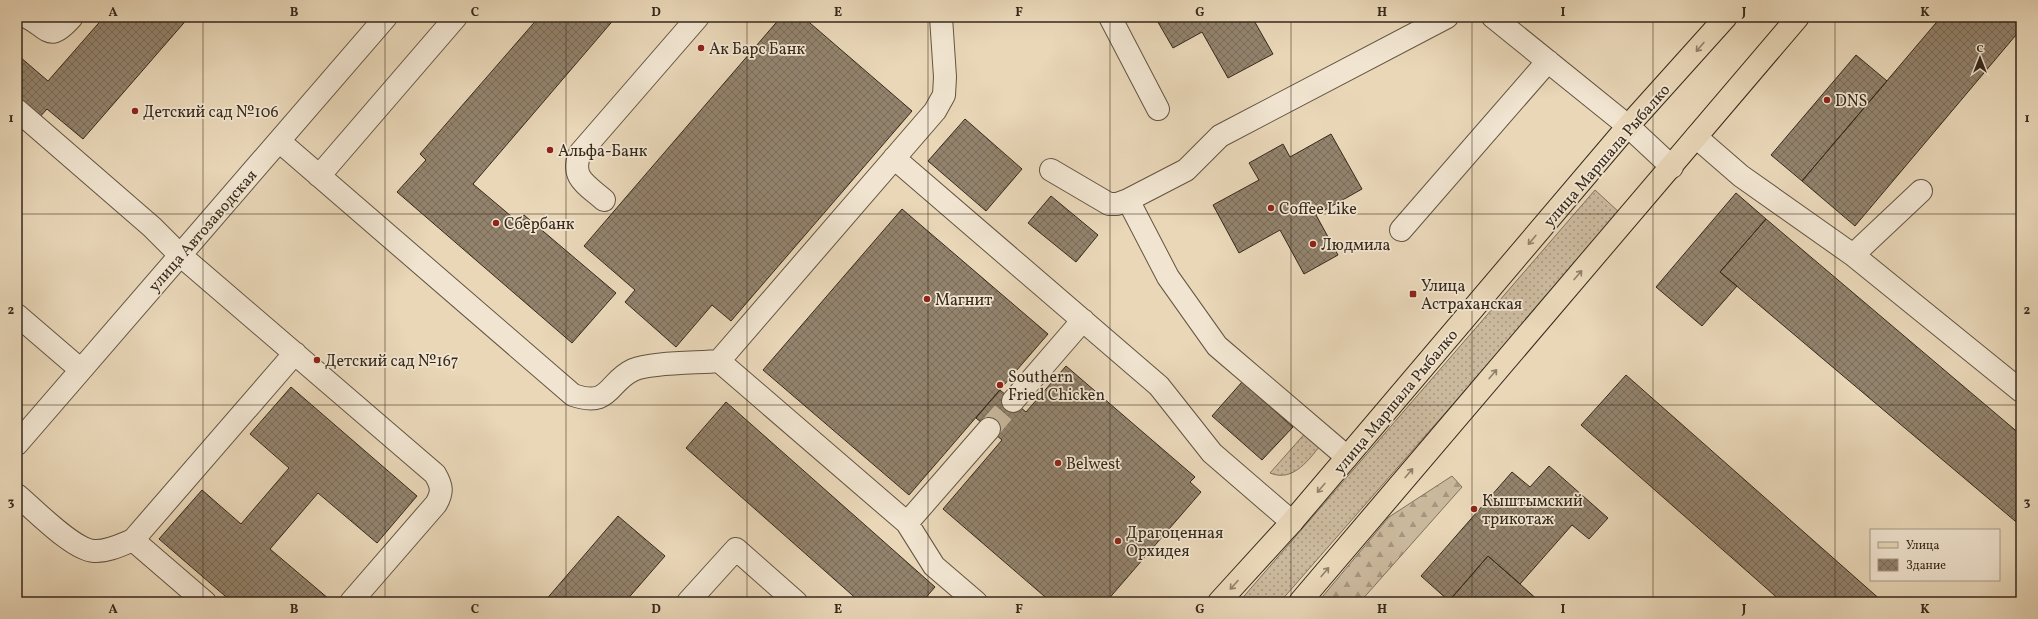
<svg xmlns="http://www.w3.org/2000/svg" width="2038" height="619" font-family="Vollkorn,serif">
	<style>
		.grass { fill: url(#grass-dots); stroke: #80715c }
		.forest { fill: url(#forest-firs); stroke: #80715c }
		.building { fill: url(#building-cross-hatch); stroke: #36291b }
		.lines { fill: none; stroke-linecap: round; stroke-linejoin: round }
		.minor-tunnel { stroke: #c5b499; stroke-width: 22; stroke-dasharray: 22 11; stroke-linecap: butt }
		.minor-casing { stroke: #635442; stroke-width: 24 }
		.major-casing { stroke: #36291b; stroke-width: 24 }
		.minor { stroke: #f1e5d1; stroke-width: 22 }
		.major { stroke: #e9d7b8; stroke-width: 22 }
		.oneway { stroke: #90806a }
		.grid { fill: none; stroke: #36291b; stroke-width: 1; stroke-opacity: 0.55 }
		.poi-dot { fill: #8f2418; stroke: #f1e5d1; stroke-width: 1.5 }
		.labels { text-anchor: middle; stroke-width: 3.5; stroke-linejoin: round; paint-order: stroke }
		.poi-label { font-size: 16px; fill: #36291b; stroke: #f1e5d1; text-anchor: start }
		.street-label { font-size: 16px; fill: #36291b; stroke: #f1e5d1 }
		.neatline { fill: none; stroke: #36291b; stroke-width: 1.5 }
		.grid-label { font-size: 13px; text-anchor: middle; font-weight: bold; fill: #36291b }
	</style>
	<defs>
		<pattern id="grass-dots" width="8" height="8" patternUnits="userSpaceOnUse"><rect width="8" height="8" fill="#cbb99d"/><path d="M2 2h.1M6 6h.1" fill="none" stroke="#a6967f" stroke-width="1.8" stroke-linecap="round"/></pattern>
		<pattern id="forest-firs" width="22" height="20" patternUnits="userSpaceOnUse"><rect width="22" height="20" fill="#cbb99d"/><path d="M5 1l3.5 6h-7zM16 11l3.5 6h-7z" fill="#a6967f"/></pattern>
		<pattern id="building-cross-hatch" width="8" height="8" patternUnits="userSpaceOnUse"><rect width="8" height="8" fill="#93836d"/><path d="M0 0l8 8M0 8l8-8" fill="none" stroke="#796b59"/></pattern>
	</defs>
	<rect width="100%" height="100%" fill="#e9d7b8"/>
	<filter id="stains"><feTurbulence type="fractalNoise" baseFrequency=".005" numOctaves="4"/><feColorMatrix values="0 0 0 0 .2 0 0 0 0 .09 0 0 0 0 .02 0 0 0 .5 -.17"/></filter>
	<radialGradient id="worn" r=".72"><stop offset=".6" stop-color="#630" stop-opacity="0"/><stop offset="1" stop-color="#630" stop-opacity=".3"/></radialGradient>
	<!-- grass -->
	<path class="grass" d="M1595 190 1620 213 1280 602H1239Z
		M1308 430 1323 442C1310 458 1294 483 1270 473Z"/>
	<!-- forest -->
	<path class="forest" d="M1452 476 1462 487 1360 602H1318L1389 517Z"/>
	<!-- building -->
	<path class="building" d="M104 17H189L83 139 47 109 38 119 17 101V61L20 57 48 81Z
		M539 17H616L473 184 518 222 524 215 616 293 572 343 397 192 426 160 420 154Z
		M781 17H803L912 111 731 321 712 305 676 347 625 302 635 290 584 246Z
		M1155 17H1252L1273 54 1228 78 1202 32 1173 48Z
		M1941 17H2021V29L1855 226 1802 181Z
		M1856 55 1887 81 1802 181 1771 155Z
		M965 119 1022 169 986 211 928 161Z
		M1331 134 1362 189 1316 215 1338 255 1304 274 1280 230 1239 253 1213 205 1259 180 1249 163 1283 144 1290 157Z
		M1736 193 1766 219 1720 272 1737 286 1702 326 1656 287Z
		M1051 196 1098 235 1076 262 1028 223Z
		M902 209 1048 334 909 495 763 370Z
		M1766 219 2021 435V526L1720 272Z
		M1066 366 1195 477 1190 482 1201 492 1106 602H1051L943 509 1002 440 976 418 1000 390 1026 412Z
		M1626 375 1883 602H1782L1581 425Z
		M1242 382 1293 427 1262 460 1212 416Z
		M291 387 417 496 377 543 318 493 270 549 329 599 326 602H232L159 539 202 490 241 524 289 468 250 434Z
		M726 402 935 587 922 602H860L686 448Z
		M1549 466 1608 518 1589 539 1572 525 1520 584 1488 556 1449 601 1421 576 1512 472 1530 487Z
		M618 516 665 556 625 602H544Z
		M1488 556 1520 584 1540 602 1449 601Z"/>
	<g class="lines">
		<!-- minor-tunnel -->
		<path class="minor-tunnel" d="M989 429 1013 401"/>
		<defs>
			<path id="minor" d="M27 17C50 29 49 43 72 17
				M1110 17 1158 109
				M1493 17 1628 126 1672 167
				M17 110 152 227 180 255 435 474C442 486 443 492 436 504L351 602
				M1696 137 1741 176 1853 255 2021 391
				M279 141 573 395C611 408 607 382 633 370 650 362 699 363 719 361L935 111 944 95 945 77 941 17
				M894 158 1159 386 1212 453 1292 522
				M1051 170 1109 204H1117L1128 200
				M319 176 456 17
				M604 200C587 185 570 178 580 153L698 17
				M1401 230 1548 61
				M1853 255 1921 191
				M17 315 81 370
				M719 361 907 523 934 566 976 602
				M1013 401 1083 320
				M17 444 386 17
				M1347 457 1217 346 1168 277 1128 200 1186 170 1220 136 1447 17
				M17 495C34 509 73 550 94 551 107 552 121 545 133 540L205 602
				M907 523 989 429
				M133 540 295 353
				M688 602 736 549 796 602"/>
			<path id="major" d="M1219 602 1292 522 1628 126 1726 17
				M1300 602 1798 17"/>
		</defs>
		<!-- minor casing -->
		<use href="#minor" class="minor-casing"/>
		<!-- major casing -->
		<use href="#major" class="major-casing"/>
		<!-- minor -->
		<use href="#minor" class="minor"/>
		<!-- major -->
		<use href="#major" class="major"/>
	</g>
	<!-- one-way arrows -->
	<defs><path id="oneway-shaft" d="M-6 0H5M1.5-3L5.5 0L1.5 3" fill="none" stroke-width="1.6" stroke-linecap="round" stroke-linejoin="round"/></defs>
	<g class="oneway">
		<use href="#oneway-shaft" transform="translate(1700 47) rotate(131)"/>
		<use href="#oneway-shaft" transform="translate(1532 240) rotate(130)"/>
		<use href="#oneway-shaft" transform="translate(1578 275) rotate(-49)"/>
		<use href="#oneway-shaft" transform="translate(1493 374) rotate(-50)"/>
		<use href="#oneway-shaft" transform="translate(1409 473) rotate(-50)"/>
		<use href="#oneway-shaft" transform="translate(1321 488) rotate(130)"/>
		<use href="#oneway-shaft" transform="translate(1325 572) rotate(-50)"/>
		<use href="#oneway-shaft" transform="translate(1234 585) rotate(132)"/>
	</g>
	<!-- grid -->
	<path class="grid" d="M203 17V602M385 17V602M566 17V602M747 17V602M928 17V602M1110 17V602M1291 17V602M1472 17V602M1653 17V602M1835 17V602M17 214H2021M17 405H2021"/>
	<!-- markers -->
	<g class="poi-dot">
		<circle cx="701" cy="48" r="4"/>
		<circle cx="1827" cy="100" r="4"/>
		<circle cx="135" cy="111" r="4"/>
		<circle cx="550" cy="150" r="4"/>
		<circle cx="1271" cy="208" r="4"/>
		<circle cx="496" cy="223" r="4"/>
		<circle cx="1313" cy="244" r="4"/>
		<rect x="1409" y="290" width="8" height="8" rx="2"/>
		<circle cx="927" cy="299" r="4"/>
		<circle cx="317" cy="360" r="4"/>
		<circle cx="1000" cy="385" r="4"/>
		<circle cx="1058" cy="463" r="4"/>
		<circle cx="1474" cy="509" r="4"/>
		<circle cx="1118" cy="541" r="4"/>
	</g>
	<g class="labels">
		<!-- poi labels -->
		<g class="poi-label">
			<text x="709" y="54">Ак Барс Банк</text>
			<text x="1835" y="106">DNS</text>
			<text x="143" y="117">Детский сад №106</text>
			<text x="558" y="156">Альфа-Банк</text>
			<text x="1279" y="214">Coffee Like</text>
			<text x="504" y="229">Сбербанк</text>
			<text x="1321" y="250">Людмила</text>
			<text x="1421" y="291">Улица<tspan x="1421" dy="18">Астраханская</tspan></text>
			<text x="935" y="305">Магнит</text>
			<text x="325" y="366">Детский сад №167</text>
			<text x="1008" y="382">Southern<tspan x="1008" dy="18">Fried Chicken</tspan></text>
			<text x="1066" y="469">Belwest</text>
			<text x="1482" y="506">Кыштымский<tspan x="1482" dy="18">трикотаж</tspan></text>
			<text x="1126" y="538">Драгоценная<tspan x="1126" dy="18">Орхидея</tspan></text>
		</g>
		<!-- street labels -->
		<g class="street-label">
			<text transform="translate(1606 155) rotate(-49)" y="6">улица Маршала Рыбалко</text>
			<text transform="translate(202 230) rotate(-49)" y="6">улица Автозаводская</text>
			<text transform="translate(1395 401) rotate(-50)" y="6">улица Маршала Рыбалко</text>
		</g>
	</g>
	<!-- margin -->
	<rect width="2038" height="619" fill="none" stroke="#e9d7b8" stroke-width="44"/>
	<!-- legend -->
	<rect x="1870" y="529" width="130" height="52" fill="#f1e5d1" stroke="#a69a88"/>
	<rect x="1878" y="542" width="20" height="6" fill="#e9d7b8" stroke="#a69a88"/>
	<text x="1906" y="549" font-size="12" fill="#36291b">Улица</text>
	<rect x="1878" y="559" width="20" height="12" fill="url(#building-cross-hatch)" stroke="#a69a88"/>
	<text x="1906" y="569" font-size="12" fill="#36291b">Здание</text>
	<!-- north arrow -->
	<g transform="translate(1980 58)" stroke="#f1e5d1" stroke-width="3" paint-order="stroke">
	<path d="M0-3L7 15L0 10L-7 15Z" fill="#36291b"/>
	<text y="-6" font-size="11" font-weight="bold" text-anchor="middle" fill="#36291b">С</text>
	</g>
	<rect x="22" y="22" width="1994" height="575" class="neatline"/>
	<g class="grid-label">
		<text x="113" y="16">A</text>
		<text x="294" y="16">B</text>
		<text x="475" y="16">C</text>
		<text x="656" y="16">D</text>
		<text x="838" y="16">E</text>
		<text x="1019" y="16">F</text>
		<text x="1200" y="16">G</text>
		<text x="1382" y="16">H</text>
		<text x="1563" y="16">I</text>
		<text x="1744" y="16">J</text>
		<text x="1925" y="16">K</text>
		<text x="11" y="122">1</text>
		<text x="2027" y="122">1</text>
		<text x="11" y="314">2</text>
		<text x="2027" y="314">2</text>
		<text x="11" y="506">3</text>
		<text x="2027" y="506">3</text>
		<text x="113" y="613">A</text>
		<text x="294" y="613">B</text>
		<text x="475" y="613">C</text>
		<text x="656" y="613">D</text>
		<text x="838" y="613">E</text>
		<text x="1019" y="613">F</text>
		<text x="1200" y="613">G</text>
		<text x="1382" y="613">H</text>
		<text x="1563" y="613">I</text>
		<text x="1744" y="613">J</text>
		<text x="1925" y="613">K</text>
	</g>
	<rect width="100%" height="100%" filter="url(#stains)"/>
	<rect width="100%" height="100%" fill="url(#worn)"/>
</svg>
